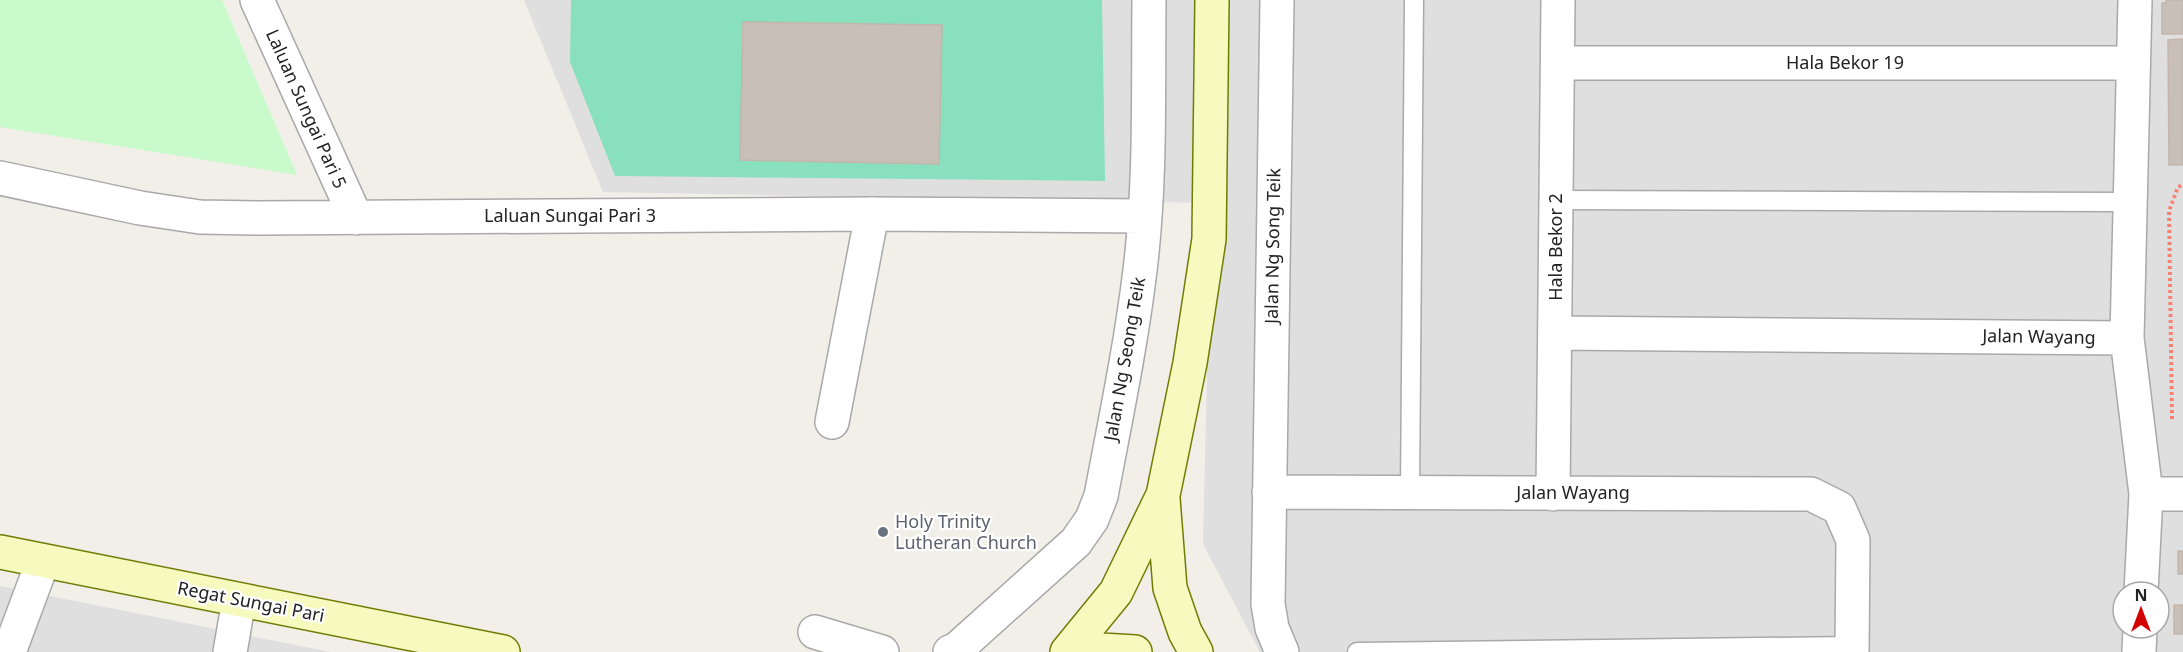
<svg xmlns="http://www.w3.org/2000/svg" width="2183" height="652" font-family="'Noto Sans',sans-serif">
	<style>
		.residential { fill: #e0dfdf; fill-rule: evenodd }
		.park { fill: #c8facc }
		.pitch { fill: #88e0be }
		.building { fill: #c7bfb8; stroke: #c4b6ab; stroke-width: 1.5 }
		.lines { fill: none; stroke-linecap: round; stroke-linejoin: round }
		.lane-casing { stroke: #a9a9a9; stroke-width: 21 }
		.street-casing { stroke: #a9a9a9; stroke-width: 36 }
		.secondary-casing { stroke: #707d05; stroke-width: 36 }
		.path { stroke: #fa8072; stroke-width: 4; stroke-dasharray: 3 3; stroke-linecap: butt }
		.lane { stroke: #fff; stroke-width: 18 }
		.street { stroke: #fff; stroke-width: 33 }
		.secondary { stroke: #f7fabf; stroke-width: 33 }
		.worship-dot { fill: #6b7280; stroke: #fff; stroke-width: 2 }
		.labels { text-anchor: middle; stroke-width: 4.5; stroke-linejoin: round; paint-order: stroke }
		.street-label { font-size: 18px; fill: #222; stroke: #fff }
		.worship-label { font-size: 18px; fill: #5b616d; stroke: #fff; text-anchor: start }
	</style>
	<rect width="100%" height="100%" fill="#f2efe9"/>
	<!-- residential -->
	<path class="residential" d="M524 0H2183V652H1260L1203 544 1211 203 603 192ZM2123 592H2159V628H2123Z
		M0 586 331 652H0Z"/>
	<!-- park -->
	<path class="park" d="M0 0H222L297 175 0 127Z"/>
	<!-- pitch -->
	<path class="pitch" d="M571 0H1102L1105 181 615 176 570 62Z"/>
	<!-- building -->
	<path class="building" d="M2166 0H2183V34H2162V3H2166Z
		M743 22 942 25 939 164 740 160Z
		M2183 39V165H2169L2168 40Z
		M2178 551H2183V574H2178Z
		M2174 605H2183V634H2174Z"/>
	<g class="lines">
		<defs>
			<path id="lane" d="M1556 200 2129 202
				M1410 493 1414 0
				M1357 652 1852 646"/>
			<path id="street" d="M257 0 356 218
				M1277 0 1268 604 1272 628 1282 652
				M2135 0 2127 338 2146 494 2141 592
				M1558 63H2132
				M0 178 140 208 200 217 259 218 872 214 1144 216
				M1555 333 2127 338
				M832 422 872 214
				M1269 492 1811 494 1839 508 1853 540 1852 652
				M1553 494 1558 0
				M2146 494H2183
				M815 632 882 652
				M9 652 43 561
				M230 652 239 600
				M950 652 957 649 1076 542 1092 519 1101 496C1115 421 1131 346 1140 270 1151 181 1148 89 1149 0
				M2139 652 2140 628"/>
			<path id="secondary" d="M1163 499 1170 588 1185 632 1196 652
				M0 552 503 652
				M1067 652 1116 592 1163 495 1190 363 1209 239 1212 0
				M1095 652 1101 650 1135 652"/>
		</defs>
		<!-- lane casing -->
		<use href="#lane" class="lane-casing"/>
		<!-- street casing -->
		<use href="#street" class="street-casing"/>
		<!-- secondary casing -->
		<use href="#secondary" class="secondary-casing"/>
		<!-- path -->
		<path class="path" d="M2172 419 2169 211 2178 187 2183 185"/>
		<!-- lane -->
		<use href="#lane" class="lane"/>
		<!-- street -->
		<use href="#street" class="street"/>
		<!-- secondary -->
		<use href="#secondary" class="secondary"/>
	</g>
	<!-- markers -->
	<circle class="worship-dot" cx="883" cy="532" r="6"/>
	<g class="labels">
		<!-- street labels -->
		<g class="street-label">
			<text x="1845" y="69">Hala Bekor 19</text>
			<text transform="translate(306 109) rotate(66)" y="6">Laluan Sungai Pari 5</text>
			<text x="570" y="222">Laluan Sungai Pari 3</text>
			<text transform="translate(1273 246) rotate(-89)" y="6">Jalan Ng Song Teik</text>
			<text transform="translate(1556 247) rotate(-90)" y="6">Hala Bekor 2</text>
			<text transform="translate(2039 337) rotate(1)" y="6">Jalan Wayang</text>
			<text transform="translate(1125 359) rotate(-80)" y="6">Jalan Ng Seong Teik</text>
			<text x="1573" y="499">Jalan Wayang</text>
			<text transform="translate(251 602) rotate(11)" y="6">Regat Sungai Pari</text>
		</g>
		<!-- worship labels -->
		<g class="worship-label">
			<text x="895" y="528">Holy Trinity<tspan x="895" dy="21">Lutheran Church</tspan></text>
		</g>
	</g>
	<!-- north arrow -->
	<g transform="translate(2141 610)"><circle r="28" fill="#ffffff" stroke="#a7a7a7" stroke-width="1.5"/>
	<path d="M0-4.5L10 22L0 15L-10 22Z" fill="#d40000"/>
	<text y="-9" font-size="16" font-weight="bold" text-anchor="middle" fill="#222222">N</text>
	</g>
</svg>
